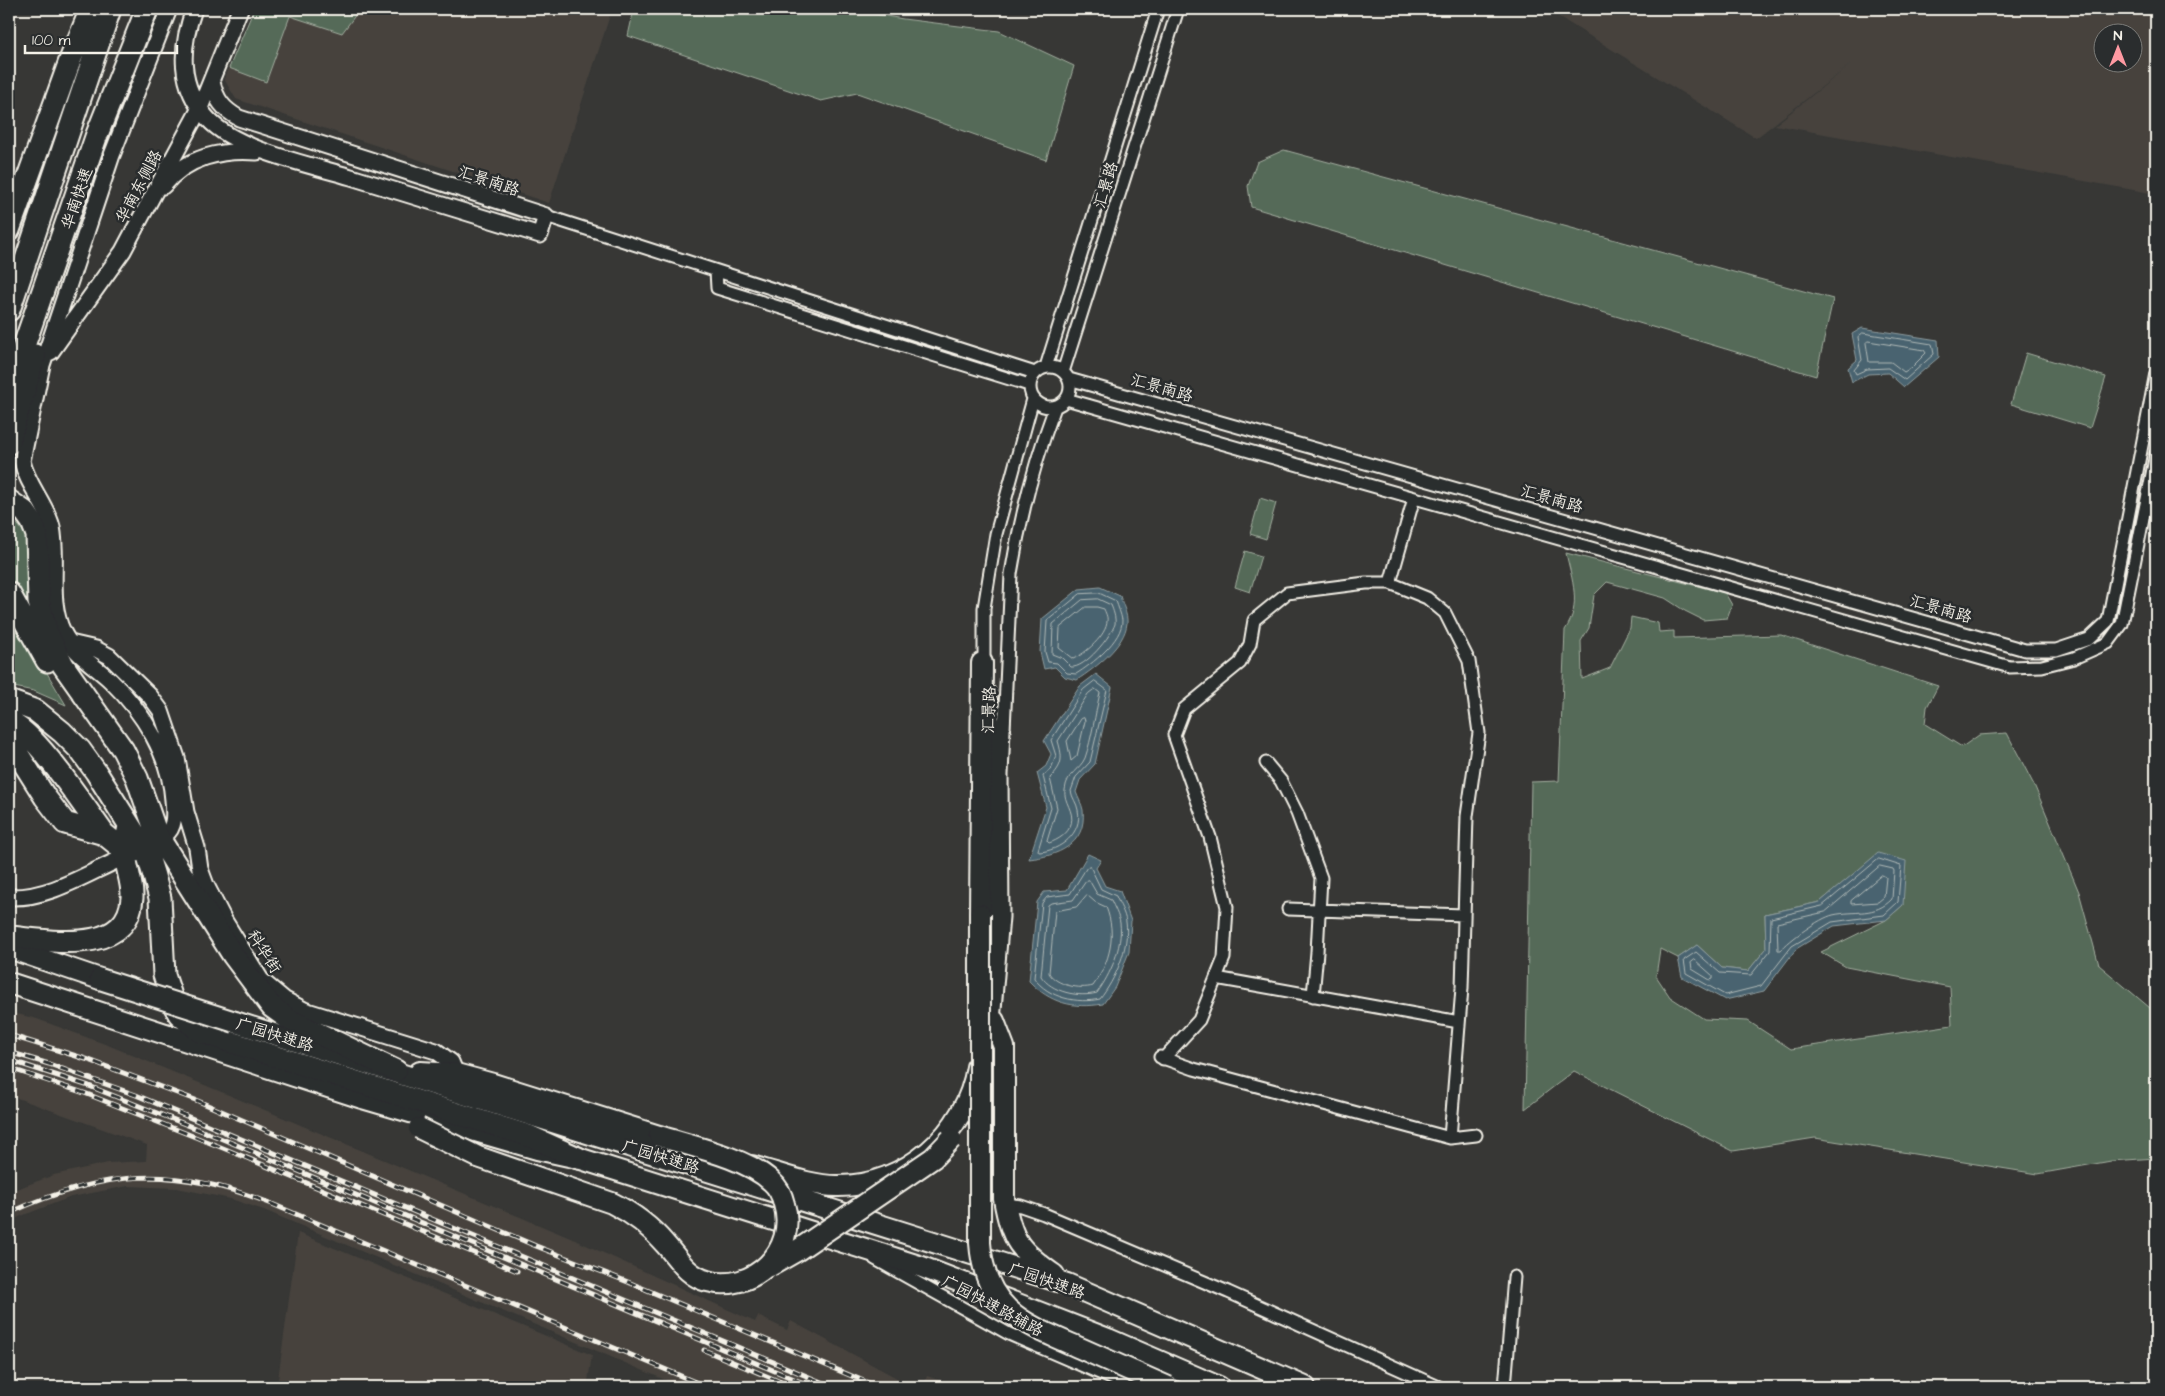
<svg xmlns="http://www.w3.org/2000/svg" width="2165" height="1396" font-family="'Architects Daughter','LXGW WenKai TC',sans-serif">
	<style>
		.built { fill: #47433e; fill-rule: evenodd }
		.green { fill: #546b58; stroke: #a4aea0; fill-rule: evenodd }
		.water { fill: #4a646f; stroke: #8e9c9f }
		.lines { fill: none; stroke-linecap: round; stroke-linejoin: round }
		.shore { stroke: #b0b9b8; stroke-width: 1 }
		.minor-casing { stroke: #f4f1e8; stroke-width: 15 }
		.tertiary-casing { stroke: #f4f1e8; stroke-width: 19 }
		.trunk-casing { stroke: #f4f1e8; stroke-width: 24 }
		.motorway-casing { stroke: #f4f1e8; stroke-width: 25 }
		.minor { stroke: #2a2d2e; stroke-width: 11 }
		.tertiary { stroke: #2a2d2e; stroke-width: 15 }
		.trunk { stroke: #2a2d2e; stroke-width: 20 }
		.motorway { stroke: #2a2d2e; stroke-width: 21 }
		.rail-casing { stroke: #f4f1e8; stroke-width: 5 }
		.rail { stroke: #2a2d2e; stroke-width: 3; stroke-dasharray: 9; stroke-linecap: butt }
		.trunk-bridge-casing { stroke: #f4f1e8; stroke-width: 24; stroke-linecap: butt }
		.trunk-bridge { stroke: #2a2d2e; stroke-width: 20 }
		.labels { text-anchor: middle; stroke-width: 5; stroke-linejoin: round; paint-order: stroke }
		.street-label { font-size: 16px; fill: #f4f1e8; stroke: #2a2d2e }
	</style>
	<rect width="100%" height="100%" fill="#373735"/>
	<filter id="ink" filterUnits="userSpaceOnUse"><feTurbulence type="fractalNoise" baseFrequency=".02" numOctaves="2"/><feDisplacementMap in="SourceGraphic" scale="10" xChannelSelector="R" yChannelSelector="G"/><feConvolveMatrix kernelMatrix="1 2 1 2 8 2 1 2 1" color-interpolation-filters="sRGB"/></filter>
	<g filter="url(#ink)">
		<!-- built -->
		<path class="built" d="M254 9H612L549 203 236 99 224 79Z
			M1546 9H2156V194L1775 125 1854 62 1756 138ZM2102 32H2132V62H2102Z
			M9 1012 37 1019 110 1046 231 1096 575 1240 755 1322 758 1316 787 1330 791 1321 908 1384H924L927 1376 958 1387H682L264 1210 231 1199 177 1188 128 1186 71 1197 21 1216 9 1223V1192L54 1175 108 1163 146 1161 147 1145 9 1095Z
			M298 1233 592 1355 587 1387H277Z"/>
		<!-- green -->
		<path class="green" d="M254 9H360L342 33 290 16 266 82 229 68Z
			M634 9H847L903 19 999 31 1074 66 1046 160 857 93 821 101 628 36Z
			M1284 150 1833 299 1816 376 1251 207 1248 186 1257 162Z
			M2026 353 2106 377 2090 428 2011 404Z
			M1260 498 1276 503 1266 539 1250 534Z
			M9 516H11L26 535 32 560 29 611 9 576Z
			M1245 551 1261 556 1250 592 1235 587Z
			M1566 553 1725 593 1732 605 1727 618 1703 620 1685 611 1665 598 1607 582 1594 595 1589 628 1581 641 1582 679 1610 668 1630 628 1631 617 1658 623 1659 632 1674 631V638L1781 635 1938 686 1927 707 1925 724 1962 747 1979 735 2007 733 2035 787 2079 892 2099 965 2156 1013V1158L2111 1161 2038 1174 1815 1138 1733 1151 1574 1071 1525 1109 1531 782 1559 781 1565 630C1582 605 1572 580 1566 553ZM1878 854 1903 905 1886 920 1821 952 1846 967 1950 987 1952 1025 1791 1049 1748 1021 1704 1019 1670 997 1656 976 1660 949 1678 958 1697 945 1722 968 1748 971 1766 949 1765 914 1820 902Z
			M9 609 66 705 34 691 9 686Z"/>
		<!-- water -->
		<path class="water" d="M1862 328 1938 340 1939 357 1904 387 1888 373 1868 374 1852 382 1848 368 1857 360 1852 334Z
			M1100 587 1120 596C1122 603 1128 615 1127 623 1125 646 1095 668 1077 680L1065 677 1055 667 1044 669 1040 652 1042 619 1079 589Z
			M1096 674 1112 687 1095 764 1080 780 1076 792C1078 798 1082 804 1083 810 1087 845 1057 856 1029 859L1046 807 1037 773 1046 766 1051 754 1044 741 1080 686Z
			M1878 853 1906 861 1903 905 1886 920 1834 926 1796 949 1764 991 1725 1000 1682 977 1678 958 1697 945 1722 968 1748 971 1766 949 1765 914 1820 902Z
			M1088 854 1101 860 1096 868 1105 886 1120 891 1131 921 1129 952 1115 987 1103 1004C1073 1009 1050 1003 1029 981L1037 902 1044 892 1067 890Z"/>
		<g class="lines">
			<!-- shore -->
			<path class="shore" d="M1863 333 1932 344 1934 354 1905 380 1888 368 1867 369 1856 374 1854 370 1862 360 1858 337Z
				M1868 341 1924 350 1926 353 1911 368 1904 372 1891 362H1869L1866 343Z
				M1099 593 1116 601C1118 607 1121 614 1122 620 1123 640 1091 665 1076 674L1067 673 1057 663 1048 662 1045 652 1047 621 1080 594Z
				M1098 599 1111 605C1113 610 1116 618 1115 624 1111 636 1085 669 1071 667L1062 658 1052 654 1053 624 1082 600Z
				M1086 607H1097L1104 609C1105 612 1108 617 1107 621 1107 635 1085 654 1073 659L1059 648 1060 628Z
				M1095 681 1107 690 1090 762 1076 777 1071 791C1072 798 1077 803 1078 810 1083 833 1060 851 1039 852L1038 850 1051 808 1043 776 1051 769 1056 756 1051 740 1083 690Z
				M1095 689 1100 693C1095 714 1092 738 1085 758 1080 770 1067 772 1065 790 1063 802 1075 811 1071 824 1068 834 1058 840 1049 843L1047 841 1057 808 1050 778C1063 765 1063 758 1058 741L1088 694Z
				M1084 718 1085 721 1077 756 1071 761 1067 741 1081 719Z
				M1879 859 1901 866 1898 902 1884 915 1832 922 1792 946 1761 986 1725 995 1686 973 1684 960 1696 952 1720 973 1751 975 1770 951 1771 918 1822 906Z
				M1090 866 1101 889 1116 896C1119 904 1125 913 1126 922 1130 947 1115 980 1100 999 1078 1004 1048 998 1034 978L1042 903 1047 897 1070 894 1087 867Z
				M1880 866 1893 869 1894 871 1892 899C1875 917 1855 910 1833 915 1820 918 1789 940 1781 950H1778L1777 923 1825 912Z
				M1882 875 1886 877 1884 897 1878 902 1851 904V901Z
				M1089 880 1097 894 1111 900C1114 907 1119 916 1120 923 1123 947 1110 975 1097 993 1079 998 1051 992 1041 976L1048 905 1051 903 1073 900 1086 881Z
				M1087 895 1095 902 1106 907C1117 935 1110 962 1093 986 1080 990 1056 985 1049 973L1055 911 1076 907Z
				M1695 960 1713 976V979L1710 980 1692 969 1691 963Z"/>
			<defs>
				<path id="minor" d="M546 216 1035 373
					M716 271 717 288 1029 385
					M1030 387a20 20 0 1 1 40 0a20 20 0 1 1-40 0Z
					M1046 367 1158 9
					M1063 372 1178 9
					M1069 379 2025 650H2056L2089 639 2108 621 2156 373
					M1066 399 2010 667 2042 666 2074 658 2108 643 2122 624 2156 454
					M1390 583 1414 498
					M984 669V608L996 534 1033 399
					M1266 763 1281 781 1297 813 1321 878 1317 952 1313 996
					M1288 909 1464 915
					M1216 978 1459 1022
					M988 979 994 941V723L989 691
					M994 1021 1003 917 1002 775 1011 574C1020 517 1035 461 1055 407
					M1160 1057 1194 1069 1450 1138 1476 1135
					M1163 1059 1199 1020 1224 958 1227 907 1210 837 1174 735 1184 709 1240 663 1250 644 1254 620 1287 593 1366 583H1390L1427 598 1445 613 1469 661 1479 733 1467 816 1462 988 1450 1138
					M1005 1204 1021 1206 1044 1214 1228 1292 1439 1387
					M875 1259 1009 1334 1132 1387
					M1505 1387 1514 1277"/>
				<path id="tertiary" d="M194 9C180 48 178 86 208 119 236 150 311 165 351 177 414 196 477 216 540 235L546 216 239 118C223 109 216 100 212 82
					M163 186C186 157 222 149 257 152
					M51 352 123 251 132 234 200 108 240 9
					M70 643 96 649 109 656 150 696 161 711 177 758 186 812 197 848 200 869 206 885 224 920 261 980 285 1000 304 1010 436 1051 451 1062 456 1074
					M165 835C176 827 174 812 173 800 170 755 143 712 111 681 94 665 74 654 63 632 47 600 59 561 52 527 46 503 27 485 22 461L42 365 112 155 169 9
					M9 897C47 899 85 875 118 860"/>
				<path id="trunk" d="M980 914 982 663
					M9 948 100 979
					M9 983 362 1098 537 1149 578 1158 922 1267 1108 1339 1219 1387
					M994 1021 1004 1047V1199C1012 1242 1019 1250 1054 1275
					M235 1022 1067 1284 1305 1387
					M420 1072 456 1074 493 1084 659 1136
					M751 1166C779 1173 808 1186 837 1186 905 1187 967 1133 977 1067"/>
				<path id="motorway" d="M9 230 71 58 91 9
					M9 310 110 9
					M9 389 96 137 147 9
					M9 443 35 355
					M9 501 25 512 32 522 37 535 39 602 47 632 63 665 123 750 137 778 157 835 233 955 272 1007 290 1020 396 1071
					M9 593 47 661
					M9 701 36 711 62 732 80 750 96 772 147 853 154 876 160 898 164 975 174 1005 179 1014 199 1031 230 1042 529 1136 578 1158
					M9 722C36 732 85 808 104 834
					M9 740 45 797 65 823 104 834 124 850 136 851
					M9 937C48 940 128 957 132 898 133 881 124 864 125 848 125 841 128 833 129 826"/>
			</defs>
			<!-- minor casing -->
			<use href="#minor" class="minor-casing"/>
			<!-- tertiary casing -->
			<use href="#tertiary" class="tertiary-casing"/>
			<!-- trunk casing -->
			<use href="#trunk" class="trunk-casing"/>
			<!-- motorway casing -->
			<use href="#motorway" class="motorway-casing"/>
			<!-- minor -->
			<use href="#minor" class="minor"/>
			<!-- tertiary -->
			<use href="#tertiary" class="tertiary"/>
			<!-- trunk -->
			<use href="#trunk" class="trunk"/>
			<!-- motorway -->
			<use href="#motorway" class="motorway"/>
			<defs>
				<path id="rail" d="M9 1035 89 1060 198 1101 536 1246 628 1282 878 1387
					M9 1052 49 1064 136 1095 833 1387
					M9 1060 89 1086 220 1138 813 1387
					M9 1068 87 1094 223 1148 517 1271
					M9 1213C105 1170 173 1164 272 1204L707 1387
					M704 1350 793 1387"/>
			</defs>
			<!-- rail casing -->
			<use href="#rail" class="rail-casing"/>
			<!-- rail -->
			<use href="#rail" class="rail"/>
			<defs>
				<path id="trunk-bridge" d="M980 914V1243C985 1311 1025 1324 1080 1348 1110 1361 1139 1374 1168 1387
					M100 979 235 1022
					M419 1128 478 1157 612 1203C632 1213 650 1226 665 1244 678 1258 687 1276 707 1281 753 1294 798 1250 784 1204 782 1195 778 1187 771 1181 747 1158 691 1146 659 1136
					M770 1266 798 1250 933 1158 951 1139"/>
			</defs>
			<!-- trunk-bridge casing -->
			<use href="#trunk-bridge" class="trunk-bridge-casing"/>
			<!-- trunk-bridge -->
			<use href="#trunk-bridge" class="trunk-bridge"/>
		</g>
	</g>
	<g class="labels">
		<!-- street labels -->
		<g class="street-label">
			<text transform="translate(489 180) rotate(18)" y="6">汇景南路</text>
			<text transform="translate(1105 185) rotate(-73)" y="6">汇景路</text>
			<text transform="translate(138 186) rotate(-62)" y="6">华南东侧路</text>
			<text transform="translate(76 198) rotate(-71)" y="6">华南快速</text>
			<text transform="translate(1162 387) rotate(16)" y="6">汇景南路</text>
			<text transform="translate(1552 498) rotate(16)" y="6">汇景南路</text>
			<text transform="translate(1941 608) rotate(16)" y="6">汇景南路</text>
			<text transform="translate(988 710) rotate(-88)" y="6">汇景路</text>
			<text transform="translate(265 951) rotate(57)" y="6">科华街</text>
			<text transform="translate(275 1034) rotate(17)" y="6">广园快速路</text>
			<text transform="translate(661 1156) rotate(17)" y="6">广园快速路</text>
			<text transform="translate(1047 1280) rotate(19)" y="6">广园快速路</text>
			<text transform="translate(993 1305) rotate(28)" y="6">广园快速路辅路</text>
		</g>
	</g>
	<!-- margin -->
	<rect width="2165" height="1396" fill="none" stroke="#2a2d2e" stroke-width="30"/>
	<rect x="15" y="15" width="2135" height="1366" fill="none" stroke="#f4f1e8" stroke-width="2" filter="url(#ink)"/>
	<!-- north arrow -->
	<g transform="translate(2118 48)"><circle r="24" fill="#2a2d2e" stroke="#7b7b78"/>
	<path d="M0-4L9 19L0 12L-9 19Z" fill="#ff9aa2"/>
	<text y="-8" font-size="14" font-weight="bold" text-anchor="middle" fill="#f4f1e8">N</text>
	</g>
	<!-- scale -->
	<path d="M25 45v8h152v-8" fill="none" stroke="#f4f1e8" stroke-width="2.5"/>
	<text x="32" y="45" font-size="15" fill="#f4f1e8" stroke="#2a2d2e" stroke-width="4" paint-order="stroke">100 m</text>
</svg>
